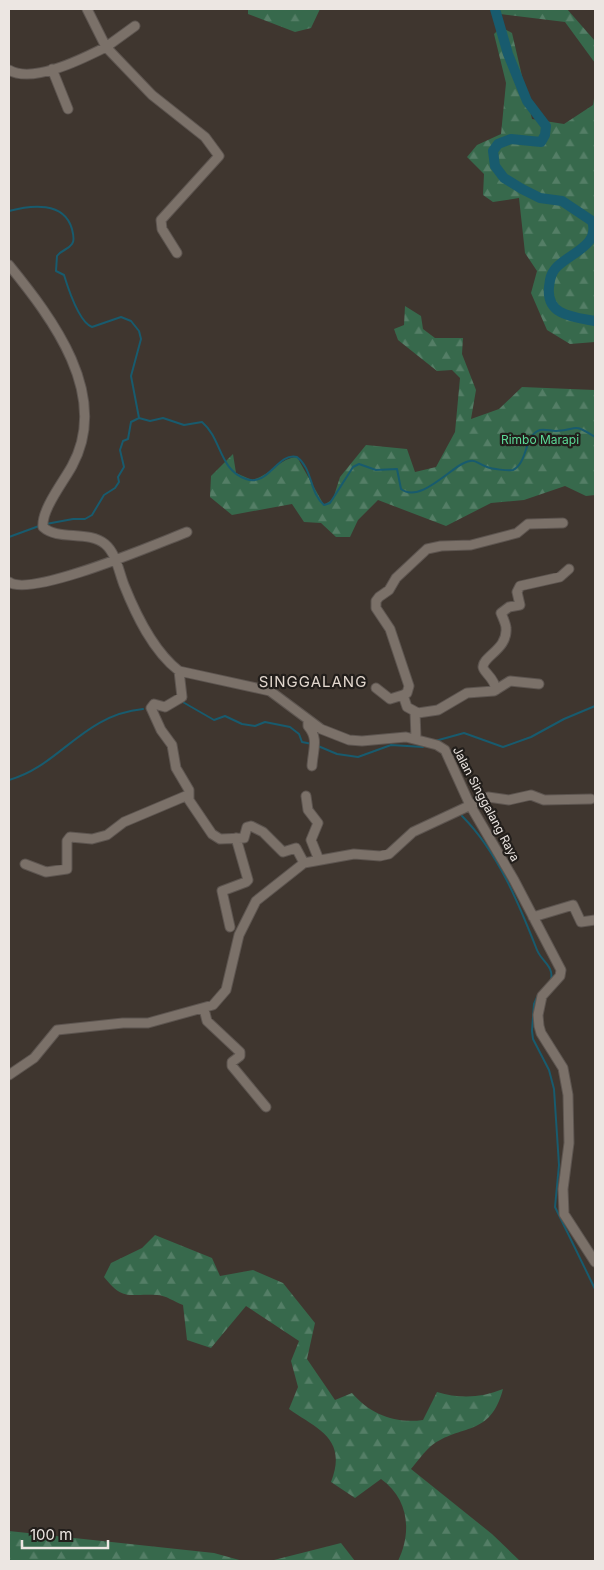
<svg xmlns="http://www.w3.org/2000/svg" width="604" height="1570" font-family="Inter,sans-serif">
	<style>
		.forest { fill: url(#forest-firs) }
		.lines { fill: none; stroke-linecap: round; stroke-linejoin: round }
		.stream { stroke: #185b6e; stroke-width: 2 }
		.river { stroke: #185b6e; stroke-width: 10 }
		.minor-casing { stroke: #5d5550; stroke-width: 11 }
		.minor { stroke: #7b7169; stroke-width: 9 }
		.labels { text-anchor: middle; stroke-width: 4.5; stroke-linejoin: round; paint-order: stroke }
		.park-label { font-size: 12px; fill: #5cda97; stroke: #221e1b }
		.street-label { font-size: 12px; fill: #ece6e2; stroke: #221e1b }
		.quarter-label { font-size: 15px; letter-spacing: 1px; fill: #e2d7ce; stroke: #221e1b }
	</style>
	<defs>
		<pattern id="forest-firs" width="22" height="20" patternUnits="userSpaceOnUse" patternTransform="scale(1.25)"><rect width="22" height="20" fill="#37694c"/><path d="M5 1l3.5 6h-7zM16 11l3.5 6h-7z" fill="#547e66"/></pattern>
	</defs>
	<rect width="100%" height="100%" fill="#3f362f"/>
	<!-- forest -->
	<path class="forest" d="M248 9H320L311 28 295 32 248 14Z
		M500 9H567L595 41V63L565 22 500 14Z
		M501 27 512 33 532 119 564 124 593 105 595 92V342L570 344 547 330 531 293 537 271 525 253 519 198 493 202 483 195 484 174 467 157 477 145 501 134 506 83 494 34Z
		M405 306 421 316 423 329 435 338H463L462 354 476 390 471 419 499 409 522 387 595 390V495L586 496 565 486 524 500 491 503 446 526 378 500 358 520 350 537H336L321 523 304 522 292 504 232 515 210 497 211 476 233 454 236 473 252 480C271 475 280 458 297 457L324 505 333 499 340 477 366 445 407 449 415 472 436 467 455 432 460 378 452 370 437 371 398 340 394 329 404 325Z
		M155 1235 212 1258 220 1276 253 1270 283 1283 315 1323 307 1359 335 1400 352 1393C370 1414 395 1424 423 1420L437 1392C460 1399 481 1398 503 1389 490 1438 461 1423 431 1446 424 1452 417 1462 411 1469L492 1534 520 1561H398C412 1532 409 1499 381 1479L355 1498 331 1482C348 1438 317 1429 289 1409L298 1387 291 1361 299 1341 246 1306 211 1348 187 1340 183 1305C175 1302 165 1295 157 1295 129 1293 124 1302 104 1277L111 1263 142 1248Z
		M9 1531 214 1553 243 1561H9Z
		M341 1543 355 1561H270Z"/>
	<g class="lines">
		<!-- stream -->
		<path class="stream" d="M9 211C31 205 64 201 72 229 73 233 75 241 72 244 68 250 61 250 57 256L56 271 64 275C68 288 79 322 92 327L121 317 131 321 139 331 141 339 131 376 139 418
			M46 524 73 519H85L92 515 104 495 115 488 119 482 118 477 124 467 120 450 123 441 128 439 131 422 139 418 150 421 163 418 184 425 202 422C222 439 219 470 246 479 269 487 277 452 297 457 313 469 309 492 324 505L330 503 353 467 359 464 376 470 397 469 401 489C419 503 448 471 462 464 476 457 475 463 487 467 492 469 508 471 513 470 528 463 524 435 540 430 546 429 550 431 556 431 580 430 571 422 595 437
			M9 537 39 526
			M181 701 214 720 225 716 242 724 255 726 265 722 290 727 299 734 302 742 312 744
			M435 741 464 733 503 747 531 737 564 719 595 706
			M318 746 337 754 358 757 391 745 423 747
			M9 780C60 766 82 715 143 709
			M462 816C498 852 519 904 537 950 542 962 554 966 551 980
			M538 995 534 1004 532 1031 533 1039 549 1070 554 1089 559 1165 555 1207 595 1289"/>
		<!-- river -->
		<path class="river" d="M495 9 508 54 527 101 546 126 545 135 541 142 511 139 498 144 493 151 495 166 504 178 522 189 540 198 562 201 592 221C601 246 567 254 555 269 550 275 550 280 549 287 546 316 574 317 595 321"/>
		<defs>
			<path id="minor" d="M135 26 106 47 152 95 205 137 219 156 161 220 162 229 177 253
				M52 69 68 109
				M9 70C33 84 82 59 106 47L87 9
				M9 265C52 318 111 395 72 466 64 481 41 510 43 527 58 541 88 530 105 544 116 553 119 572 124 585 136 615 153 651 179 671L270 691 321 729 349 740 362 741 406 737 437 745 445 750 470 805 514 880 561 970 560 976 542 996 538 1015 539 1026 541 1033 563 1068 568 1095 569 1143 563 1189 564 1214 595 1262
				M9 582C31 598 158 543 187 532
				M179 671 182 697 165 707 154 704 151 708 161 730 172 745 176 768 189 790V800L212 834 220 839 244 838 247 827 251 826 263 832 283 852 296 848 304 863
				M376 688 390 699 403 695 407 707 418 713 438 710 467 693 494 691 510 681 539 684
				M496 690C495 678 483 672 483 667 483 656 508 649 506 628 506 624 503 618 501 613L509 607 520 605 517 592 520 586 560 577 569 569
				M403 695 407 693 409 686 390 629 376 608V601L379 597 389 590 396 578 427 549 441 546 471 545 517 533 528 524 563 523
				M415 712 416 738
				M308 720V726C319 739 313 749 312 766
				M306 796 308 810 318 823 311 840 319 860
				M25 864 46 872 67 869V841L70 837 92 839 107 835 124 822 188 795
				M533 917 573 905 581 922 595 920
				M230 927 222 891 246 882 248 880 236 838
				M204 1009 207 1021 240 1052V1056L232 1062V1066L266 1107
				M9 1075 34 1058 57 1030 123 1023H148L213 1005 226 990 239 935 256 901 304 863 354 854 380 856 389 854 413 832 488 797 509 800 531 795 544 800 591 799"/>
		</defs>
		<!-- minor casing -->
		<use href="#minor" class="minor-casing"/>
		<!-- minor -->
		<use href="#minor" class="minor"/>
	</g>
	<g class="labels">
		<!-- park labels -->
		<g class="park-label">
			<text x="540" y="444">Rimbo Marapi</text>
		</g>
		<!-- street labels -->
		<g class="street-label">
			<text transform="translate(486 804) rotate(62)" y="4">Jalan Singgalang Raya</text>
		</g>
		<!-- quarter labels -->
		<g class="quarter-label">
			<text x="313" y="687">SINGGALANG</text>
		</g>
	</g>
	<!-- border -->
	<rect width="604" height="1570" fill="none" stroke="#ece6e2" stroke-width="20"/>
	<!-- scale -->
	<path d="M22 1540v8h86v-8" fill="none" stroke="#ece6e2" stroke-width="2.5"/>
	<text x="30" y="1540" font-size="15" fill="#ece6e2" stroke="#221e1b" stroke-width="4" paint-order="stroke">100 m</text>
</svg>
